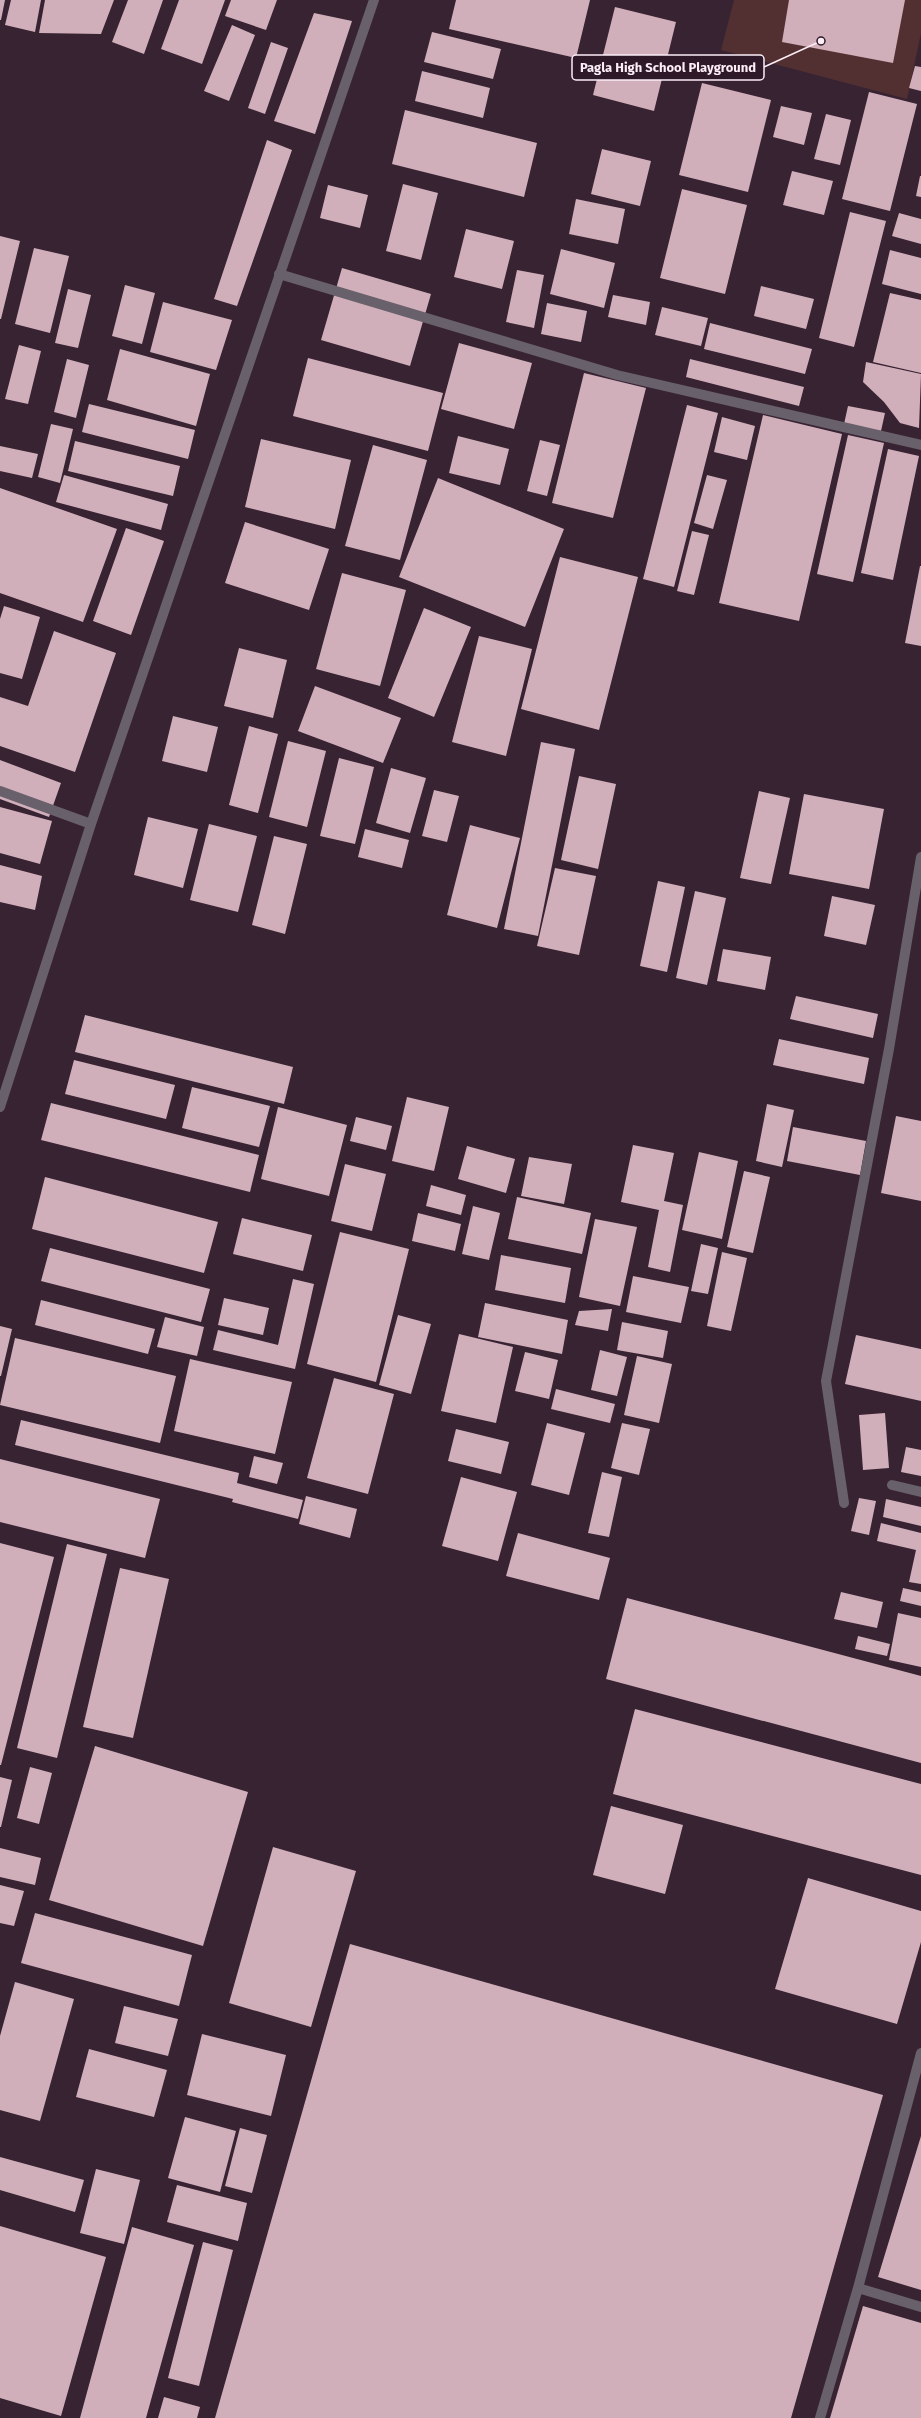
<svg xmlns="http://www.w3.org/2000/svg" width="921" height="2418" font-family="'Fira Sans',sans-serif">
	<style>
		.green { fill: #523032 }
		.building { fill: #d1afba }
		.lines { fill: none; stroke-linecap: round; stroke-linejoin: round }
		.street { stroke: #68606b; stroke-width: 10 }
		.leader { fill: none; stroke: #fcedf7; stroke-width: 1.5 }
		.callout-dot { fill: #fcedf7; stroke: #2e1929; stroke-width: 1.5 }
		.callout { fill: #2e1929; stroke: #fcedf7; stroke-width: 1.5 }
		.callout-label { font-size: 13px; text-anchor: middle; font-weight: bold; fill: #fcedf7 }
	</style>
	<rect width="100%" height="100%" fill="#382333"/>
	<!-- green -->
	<path class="green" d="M734 0H921V33L907 99 721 50Z"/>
	<!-- building -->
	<path class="building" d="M0 0H5L1 20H0Z
		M11 0H41L35 32 5 25Z
		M45 0H114L101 34 39 33Z
		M128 0H163L144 54 112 42Z
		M179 0H225L202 64 161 49Z
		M231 0H277L266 30 225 16Z
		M456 0H590L576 58 449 29Z
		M789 0H905L893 63 782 42Z
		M615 7 676 22 654 111 593 95Z
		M314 13 352 21 315 134 274 121Z
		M232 25 255 35 229 101 204 91Z
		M432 32 501 49 493 79 424 62Z
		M271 42 288 48 265 114 248 108Z
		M915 66 921 67V91L909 88Z
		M422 71 490 88 483 118 415 101Z
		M702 83 771 100 748 192 679 175Z
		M869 92 917 104 890 211 842 199Z
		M781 106 812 113 804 145 773 137Z
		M405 110 537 143 524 197 392 164Z
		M826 114 851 120 840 165 814 159Z
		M267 140 292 150 237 306 214 299Z
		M602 149 651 161 640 206 591 194Z
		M792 171 833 181 824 215 783 205Z
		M920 176H921V197L916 196Z
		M403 184 438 193 421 260 386 251Z
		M328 185 368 195 360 228 320 218Z
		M682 189 747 205 725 294 660 278Z
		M576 199 625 209 618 244 569 234Z
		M850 212 886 221 854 347 819 338Z
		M899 213 921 219V244L892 236Z
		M466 229 514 241 502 289 454 277Z
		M0 236 20 241 1 319H0Z
		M34 248 69 256 50 333 15 324Z
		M561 249 615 263 604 308 550 294Z
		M890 250 921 258V294L882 284Z
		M342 268 431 294 410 366 321 340Z
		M517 270 544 275 534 328 506 322Z
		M125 285 155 293 142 344 112 336Z
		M761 286 814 299 806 329 754 316Z
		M68 289 91 295 78 348 55 343Z
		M890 293 921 300V373L873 362Z
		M613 295 650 302 646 325 608 317Z
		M163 302 232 320 216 370 150 352Z
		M547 303 587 311 581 342 541 334Z
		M662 307 708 318 701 346 655 335Z
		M710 323 812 349 805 374 704 349Z
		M459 343 532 363 514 429 441 409Z
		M19 345 41 351 28 404 5 399Z
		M120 349 210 374 196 426 107 400Z
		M308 358 443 393 428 451 293 416Z
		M67 359 89 365 76 418 54 412Z
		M690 359 804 387 799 406 686 377Z
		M866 362 921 374 919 428 900 423 884 402 863 382Z
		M584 373 646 388 613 518 552 503Z
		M89 404 195 430 188 459 82 432Z
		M687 405 718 413 674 587 643 579Z
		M848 406 885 413 881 431 844 424Z
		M763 415 842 434 799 621 719 603Z
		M722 417 755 426 747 460 714 452Z
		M51 424 73 429 60 483 38 477Z
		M848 435 884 443 853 582 817 574Z
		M458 436 509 449 500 485 449 473Z
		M261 439 351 460 335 529 245 507Z
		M540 440 560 445 547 496 527 491Z
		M75 441 180 466 173 496 68 471Z
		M373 445 427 460 400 560 345 546Z
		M0 446 38 454 32 478 0 471Z
		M888 449 919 456 893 580 861 573Z
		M64 475 168 504 161 530 56 502Z
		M707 475 727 480 713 529 694 523Z
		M438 478 564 529 525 627 399 577Z
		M0 488 117 529 83 622 0 593Z
		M245 522 329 549 309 610 225 583Z
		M126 528 164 541 131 635 93 621Z
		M692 531 709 535 694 595 677 591Z
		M560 557 638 577 599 730 521 709Z
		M920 566H921V646L905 643Z
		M342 573 406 590 380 686 316 669Z
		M4 606 40 617 22 679 0 673V619Z
		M424 608 471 627 434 717 388 698Z
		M54 631 116 653 75 772 0 746V697L28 706Z
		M479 636 532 649 506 756 452 742Z
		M239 648 287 660 273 718 224 706Z
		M315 686 401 718 383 763 298 731Z
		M173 716 218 727 207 772 162 761Z
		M249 726 278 734 258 813 229 805Z
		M288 741 326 751 307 827 269 817Z
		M541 742 575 749 538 936 504 929Z
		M339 758 374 767 355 844 320 836Z
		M0 760 61 783 49 817 0 799Z
		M391 768 426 778 410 833 376 823Z
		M579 776 616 784 598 869 561 860Z
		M434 790 459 796 447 842 422 836Z
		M759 791 790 798 771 884 740 878Z
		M804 794 884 809 869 889 789 874Z
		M0 807 52 821 40 864 0 853Z
		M148 817 198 829 183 888 134 875Z
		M209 824 257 836 238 912 190 900Z
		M470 825 520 838 497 928 447 915Z
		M365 829 409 840 402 868 358 857Z
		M274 836 307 844 285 934 252 925Z
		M0 865 42 876 35 910 0 902Z
		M555 868 596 876 579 955 537 946Z
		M658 881 685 887 667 972 640 966Z
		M695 891 726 898 707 985 676 978Z
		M832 896 875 905 866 945 824 936Z
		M723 949 771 957 765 990 717 981Z
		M796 996 878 1014 873 1038 790 1019Z
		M85 1015 293 1067 284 1104 75 1052Z
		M779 1039 869 1058 864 1084 773 1065Z
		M74 1060 175 1085 166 1119 65 1094Z
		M192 1087 270 1106 259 1147 182 1128Z
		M407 1097 449 1107 434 1171 392 1161Z
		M51 1103 259 1155 250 1192 41 1140Z
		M767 1104 794 1110 782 1167 756 1161Z
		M278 1107 347 1125 329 1196 261 1179Z
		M896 1116 921 1121V1201L881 1193Z
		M356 1117 392 1126 386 1150 350 1141Z
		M793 1127 866 1141 860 1175 787 1161Z
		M633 1145 674 1153 664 1201 683 1205 670 1272 648 1267 659 1210 621 1202Z
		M467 1146 515 1159 506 1193 458 1179Z
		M699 1152 738 1161 722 1239 682 1230Z
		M529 1157 572 1164 564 1204 521 1196Z
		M345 1164 386 1174 372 1231 331 1221Z
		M744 1171 770 1177 753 1253 727 1247Z
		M45 1177 218 1222 204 1273 32 1229Z
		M431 1185 466 1195 461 1215 426 1206Z
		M517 1197 591 1213 582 1254 508 1239Z
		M473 1206 500 1213 489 1260 462 1254Z
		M418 1213 461 1224 455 1251 412 1241Z
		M242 1218 312 1235 303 1271 233 1254Z
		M595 1219 637 1227 620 1306 579 1297Z
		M340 1232 409 1249 376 1382 307 1364Z
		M701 1244 718 1248 708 1294 691 1291Z
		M50 1248 210 1289 201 1322 41 1281Z
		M722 1252 747 1258 731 1331 707 1326Z
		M501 1255 571 1268 565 1303 495 1290Z
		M633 1276 689 1287 681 1323 626 1312Z
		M293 1279 314 1284 295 1369 213 1350 218 1330 278 1345Z
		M224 1298 269 1308 263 1335 218 1325Z
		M41 1300 155 1329 148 1354 35 1325Z
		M485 1303 568 1320 562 1354 478 1337Z
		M612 1309 608 1331 575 1325 579 1311Z
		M398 1315 431 1324 411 1394 379 1385Z
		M165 1317 204 1327 197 1356 157 1347Z
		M622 1322 668 1331 663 1358 617 1350Z
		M0 1326 12 1329 1 1376H0Z
		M459 1334 513 1347 496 1423 441 1411Z
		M856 1335 921 1349V1401L845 1384Z
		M15 1338 176 1376 160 1443 0 1405Z
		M600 1350 627 1357 617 1396 591 1390Z
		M525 1352 558 1360 549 1399 515 1391Z
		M637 1356 672 1364 659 1423 624 1415Z
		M190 1359 292 1382 275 1454 174 1431Z
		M334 1378 394 1394 368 1494 307 1478Z
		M556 1389 615 1404 610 1423 551 1409Z
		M885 1413 889 1468 863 1470 859 1415Z
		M21 1420 239 1473 237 1483 303 1500 298 1519 232 1502 233 1499 15 1445Z
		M547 1423 585 1433 569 1495 531 1485Z
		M622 1423 650 1429 639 1475 611 1468Z
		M456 1429 509 1442 501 1474 448 1461Z
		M906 1447 921 1450V1476L901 1472Z
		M254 1456 283 1463 277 1484 249 1477Z
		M0 1459 160 1499 145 1558 0 1522Z
		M602 1472 622 1477 609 1537 588 1533Z
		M461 1477 517 1492 498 1561 442 1546Z
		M306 1496 357 1509 350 1538 299 1524Z
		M859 1498 876 1501 869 1535 851 1531Z
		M886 1499 921 1507V1526L883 1517Z
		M881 1523 921 1533V1584L909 1582 916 1550 877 1541Z
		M518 1533 610 1558 599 1600 506 1576Z
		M0 1543 54 1557 1 1765H0Z
		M67 1544 107 1554 57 1758 17 1748Z
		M120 1568 169 1579 133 1738 83 1727Z
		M903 1588 921 1592V1606L900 1601Z
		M841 1592 883 1602 877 1628 834 1619Z
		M627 1598 921 1676V1763L606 1679Z
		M898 1613 921 1618V1667L889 1660Z
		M858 1636 890 1644 887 1656 855 1649Z
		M635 1709 921 1784V1875L613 1794Z
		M95 1746 248 1792 203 1946 49 1900Z
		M30 1767 52 1773 39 1824 17 1818Z
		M0 1777 12 1780 1 1827H0Z
		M611 1806 683 1825 665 1894 593 1875Z
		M273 1847 356 1871 311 2027 229 2003Z
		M0 1848 41 1858 35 1885 0 1877Z
		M808 1878 921 1911V1942L897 2024 775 1989Z
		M0 1885 24 1891 14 1926 0 1923Z
		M35 1913 192 1955 179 2006 21 1963Z
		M350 1944 883 2095 791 2418H215Z
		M15 1982 74 1999 40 2121 0 2110V2036Z
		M124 2006 178 2019 168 2056 115 2043Z
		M202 2034 286 2055 271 2116 187 2095Z
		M89 2049 167 2070 154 2117 76 2097Z
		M185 2117 236 2131 220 2192 168 2178Z
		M240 2128 267 2135 252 2193 225 2186Z
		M921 2136V2290L878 2277Z
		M0 2157 84 2180 75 2212 0 2190Z
		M96 2169 140 2180 124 2244 80 2233Z
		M177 2185 247 2203 238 2241 167 2222Z
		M0 2226 106 2257 61 2416 0 2398Z
		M132 2227 194 2245 146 2418H80Z
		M203 2242 233 2250 199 2386 168 2378Z
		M863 2306 921 2323V2418H830Z
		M164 2397 200 2407 197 2418H158Z"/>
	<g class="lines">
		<!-- street -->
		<path class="street" d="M279 274 617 375 921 445
			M0 791 91 824
			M0 1107 91 824 374 0
			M892 1485 921 1492
			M844 1503 826 1381 889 1049 921 857
			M858 2288 921 2053
			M820 2418 858 2288 921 2307"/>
	</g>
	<!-- callouts -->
	<path class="leader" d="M821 41L764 67"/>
	<circle class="callout-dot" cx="821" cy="41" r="4"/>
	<rect class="callout" x="572" y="55" width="192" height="25" rx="4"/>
	<g class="callout-label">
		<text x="668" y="72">Pagla High School Playground</text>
	</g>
</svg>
